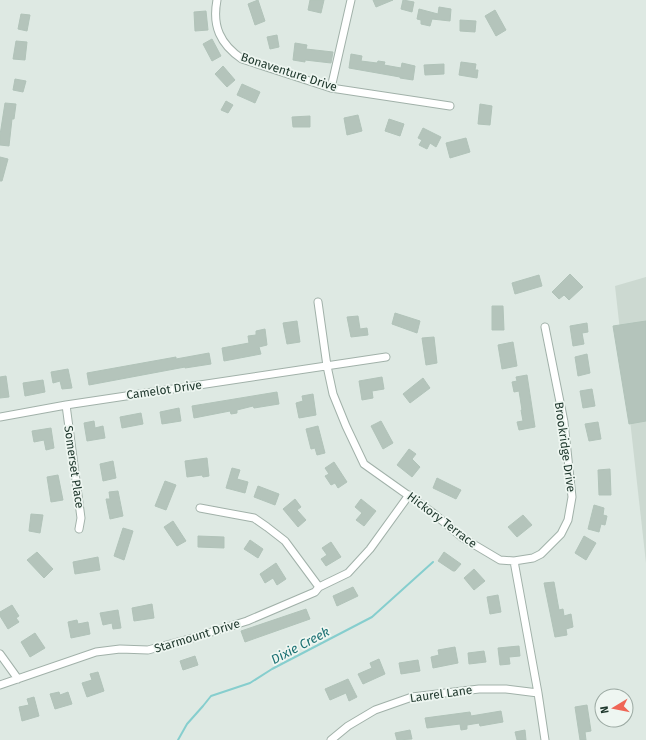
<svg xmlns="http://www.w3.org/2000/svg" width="646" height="740" font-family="'Fira Sans',sans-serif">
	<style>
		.built { fill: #ccd9d1 }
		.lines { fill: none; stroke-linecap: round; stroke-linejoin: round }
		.stream { stroke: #86cece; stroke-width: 2 }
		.building { fill: #b4c4bb; stroke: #b1c3b9 }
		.street-casing { stroke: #a1b1a9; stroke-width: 9 }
		.street { stroke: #fff; stroke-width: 7 }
		.labels { text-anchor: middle; stroke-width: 3.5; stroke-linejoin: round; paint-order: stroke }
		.street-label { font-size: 12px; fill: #20392e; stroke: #eef6f1 }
		.water-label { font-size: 13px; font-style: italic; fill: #1c7173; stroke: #eef6f1 }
	</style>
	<rect width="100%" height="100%" fill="#dee9e3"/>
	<!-- built -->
	<path class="built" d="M646 277V563L615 286Z"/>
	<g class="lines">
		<!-- stream -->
		<path class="stream" d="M178 740 187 724 203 706 211 696 250 683 272 669 372 617 433 562"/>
	</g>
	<!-- building -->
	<path class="building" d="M258 0 265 21 255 25 248 4Z
		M310 0H324L321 13 308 10Z
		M373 0H393L376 7Z
		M403 0 414 2 412 12 401 9Z
		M439 7 451 9 450 21 432 19 430 26 421 24V20L417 19 419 9 438 14Z
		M495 10 506 30 496 36 485 16Z
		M206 11 208 30 195 31 194 12Z
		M21 14 30 15 27 31 18 29Z
		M460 20 476 21 475 32 460 31Z
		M277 35 279 47 270 49 267 37Z
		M212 39 221 56 212 61 203 44Z
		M16 41 27 42 25 60 13 59Z
		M295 43 307 45 306 49 333 52 331 63 305 60V62L293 60Z
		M351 54 362 56 361 61 377 63 378 61 385 62 384 65 401 68 402 63 415 66 413 80 400 78V77L349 68Z
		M461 62 476 64 475 70H478L477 78 459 75Z
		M444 64V74L425 75 424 65Z
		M223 66 235 80 227 87 215 74Z
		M15 79 26 81 23 92 13 90Z
		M242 84 260 92 255 103 237 95Z
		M226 101 233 105 228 113 221 110Z
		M5 103 16 104 14 119H12L9 146 0 145V135Z
		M480 104 492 106 490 125 478 124Z
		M358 115 362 131 347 135 344 118Z
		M310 116V127H293L292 117Z
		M389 119 404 124 400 136 385 131Z
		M423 128 441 137 436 147 430 143 427 149 419 145 422 140 418 138Z
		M466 138 470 152 450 158 446 143Z
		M0 157 8 159 2 181H0Z
		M570 274 583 287 569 300 564 295 559 299 552 292Z
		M539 275 542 286 515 294 512 283Z
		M492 306H503L504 330H492Z
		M395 313 420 321 417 333 392 324Z
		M358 316 360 329 367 328 368 335 351 337 347 317Z
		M297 321 300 342 287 344 283 323Z
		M646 321V421L629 424 613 326Z
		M587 323 588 332 582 333 584 344 573 346 570 326Z
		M265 329 267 345 259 347 261 354 224 361 222 348 249 343 248 336 256 335V331Z
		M434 337 437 363 426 365 422 338Z
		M513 342 517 366 502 369 498 345Z
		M209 353 211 364 185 368V367L89 385 87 373 176 357V359Z
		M587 354 590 373 578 376 575 357Z
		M68 369 72 388 62 389 60 381 53 383 51 372Z
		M527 375 535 427 519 430 517 422 523 421 521 410H522L519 391 514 392 512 382 517 381 516 377Z
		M6 376 9 397 0 398V377Z
		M382 377 384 389 372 391 373 398 362 400 359 381Z
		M423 378 430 388 410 403 403 394Z
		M43 380 45 392 25 396 23 383Z
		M592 389 595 406 583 408 580 391Z
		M277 392 279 404 254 408 253 406 237 410V413L231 414 230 411 194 418 192 406Z
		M313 394 316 415 299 418 296 403 303 401 302 396Z
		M179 408 181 421 162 424 160 412Z
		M141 413 143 424 122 428 120 417Z
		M94 421 95 428 103 426 105 438 87 441 84 423Z
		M381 421 393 443 383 449 371 426Z
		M598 422 601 439 589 441 585 424Z
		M318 426 325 453 317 455 315 448 311 449 306 429Z
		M51 428 54 448 46 450 44 440 34 442 32 431Z
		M409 449 416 454 412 459 420 467 412 477 397 465Z
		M207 458 209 476 203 477 202 475 187 477 185 461Z
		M113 461 116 478 103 481 100 464Z
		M334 462 347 482 338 488 335 483 331 485 325 476 329 474 325 468Z
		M232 468 240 470 237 479 248 482 245 493 226 488Z
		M610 469 611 495H599L598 470Z
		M58 475 63 500 51 502 47 477Z
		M437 478 461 490 456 499 433 488Z
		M165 481 176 485 166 510 155 506Z
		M258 486 279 494 275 505 254 497Z
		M118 491 123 516 110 519 106 499H110L109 492Z
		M295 499 301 507 297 510 306 520 298 527 283 509Z
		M361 499 376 511 364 526 356 520 362 513 355 507Z
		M594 505 604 508 603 515 607 516 605 525 601 524 599 532 588 529Z
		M31 514 43 515 40 533 29 531Z
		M523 515 532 525 517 537 508 527Z
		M173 521 186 541 177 546 164 527Z
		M123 528 133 531 124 560 114 556Z
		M198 536 224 537V548L198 547Z
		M584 536 596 543 586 560 575 553Z
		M250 540 263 549 258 558 244 549Z
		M331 542 341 557 326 566 321 559 327 555 322 548Z
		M37 552 53 569 44 578 27 560Z
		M444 552 461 564 455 571H453L438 561Z
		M98 557 100 570 75 574 73 562Z
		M276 563 286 579 277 585 273 578 265 583 260 574Z
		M474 569 485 581 474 590 464 578Z
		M554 582 559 610 563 609 564 616 571 614 573 627 566 629 567 635 555 637 544 583Z
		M353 587 358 596 337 606 333 596Z
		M498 595 501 612 490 614 487 597Z
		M152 604 154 618 134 621 132 608Z
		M12 605 19 616 16 618 19 622 8 629 0 616V612Z
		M306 609 310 619 245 642 241 631Z
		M118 610 121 628 113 629 112 623 103 625 100 613Z
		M77 620 78 624 88 622 90 634 71 638 68 622Z
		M35 633 45 648 30 657 21 642Z
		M519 646 520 656 509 657 510 664 500 665 498 648Z
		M455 647 458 663 433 668 431 657 439 655 438 650Z
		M484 651 486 662 469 664 468 653Z
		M195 656 198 665 183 670 180 661Z
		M379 659 385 674 363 684 358 674 372 668 370 663Z
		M418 660 420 671 401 674 399 663Z
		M98 672 104 691 87 697 82 683 92 680 90 674Z
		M348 679 357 697 349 701 346 693 330 700 325 689Z
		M59 692 60 695 68 692 72 704 55 709 50 694Z
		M34 697 39 716 22 721 19 707 29 705 27 699Z
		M587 705 591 731 585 732 586 740H580L575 707Z
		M501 711 503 722 480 726 479 723 467 725V729L461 730 460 724 427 728 425 718 470 712 471 716Z
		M410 730 412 739 397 740 395 733Z
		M525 730 526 740H517L515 732Z"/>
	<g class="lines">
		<defs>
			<path id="street" d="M217 0C212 26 220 44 242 59L331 88 450 106
				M331 88 351 0
				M318 302 327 366 333 394 346 426 364 464 433 513 463 538 500 560 514 561 533 558 541 554 561 534 568 520 572 497 564 422 545 327
				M66 405 81 518 79 529
				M0 417 66 405 386 357
				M514 561 538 693 545 740
				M319 587 348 573 370 549 409 495
				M0 654 18 679
				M0 685 96 652 120 649 148 650 189 639 247 621 315 592 319 587 285 541 267 527 254 518 200 508
				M331 740 348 726 375 710 412 697 479 689H506L538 693"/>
		</defs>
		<!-- street casing -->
		<use href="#street" class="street-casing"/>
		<!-- street -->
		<use href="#street" class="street"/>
	</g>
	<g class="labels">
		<!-- street labels -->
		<g class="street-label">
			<text transform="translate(289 72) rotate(18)" y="4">Bonaventure Drive</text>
			<text transform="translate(164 390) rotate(-8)" y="4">Camelot Drive</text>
			<text transform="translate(565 447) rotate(82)" y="4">Brookridge Drive</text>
			<text transform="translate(74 467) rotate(82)" y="4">Somerset Place</text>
			<text transform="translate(442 520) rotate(37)" y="4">Hickory Terrace</text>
			<text transform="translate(197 636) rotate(-17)" y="4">Starmount Drive</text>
			<text transform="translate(441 694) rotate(-8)" y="4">Laurel Lane</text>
		</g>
		<!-- water labels -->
		<g class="water-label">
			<text transform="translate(300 645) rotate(-28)" y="5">Dixie Creek</text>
		</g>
	</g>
	<!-- north arrow -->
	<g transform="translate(614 708) rotate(260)"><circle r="19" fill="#eef6f1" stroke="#9caaa3"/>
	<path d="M0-3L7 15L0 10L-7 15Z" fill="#ef6656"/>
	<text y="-6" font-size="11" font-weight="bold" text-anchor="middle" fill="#20392e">N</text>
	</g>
</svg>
